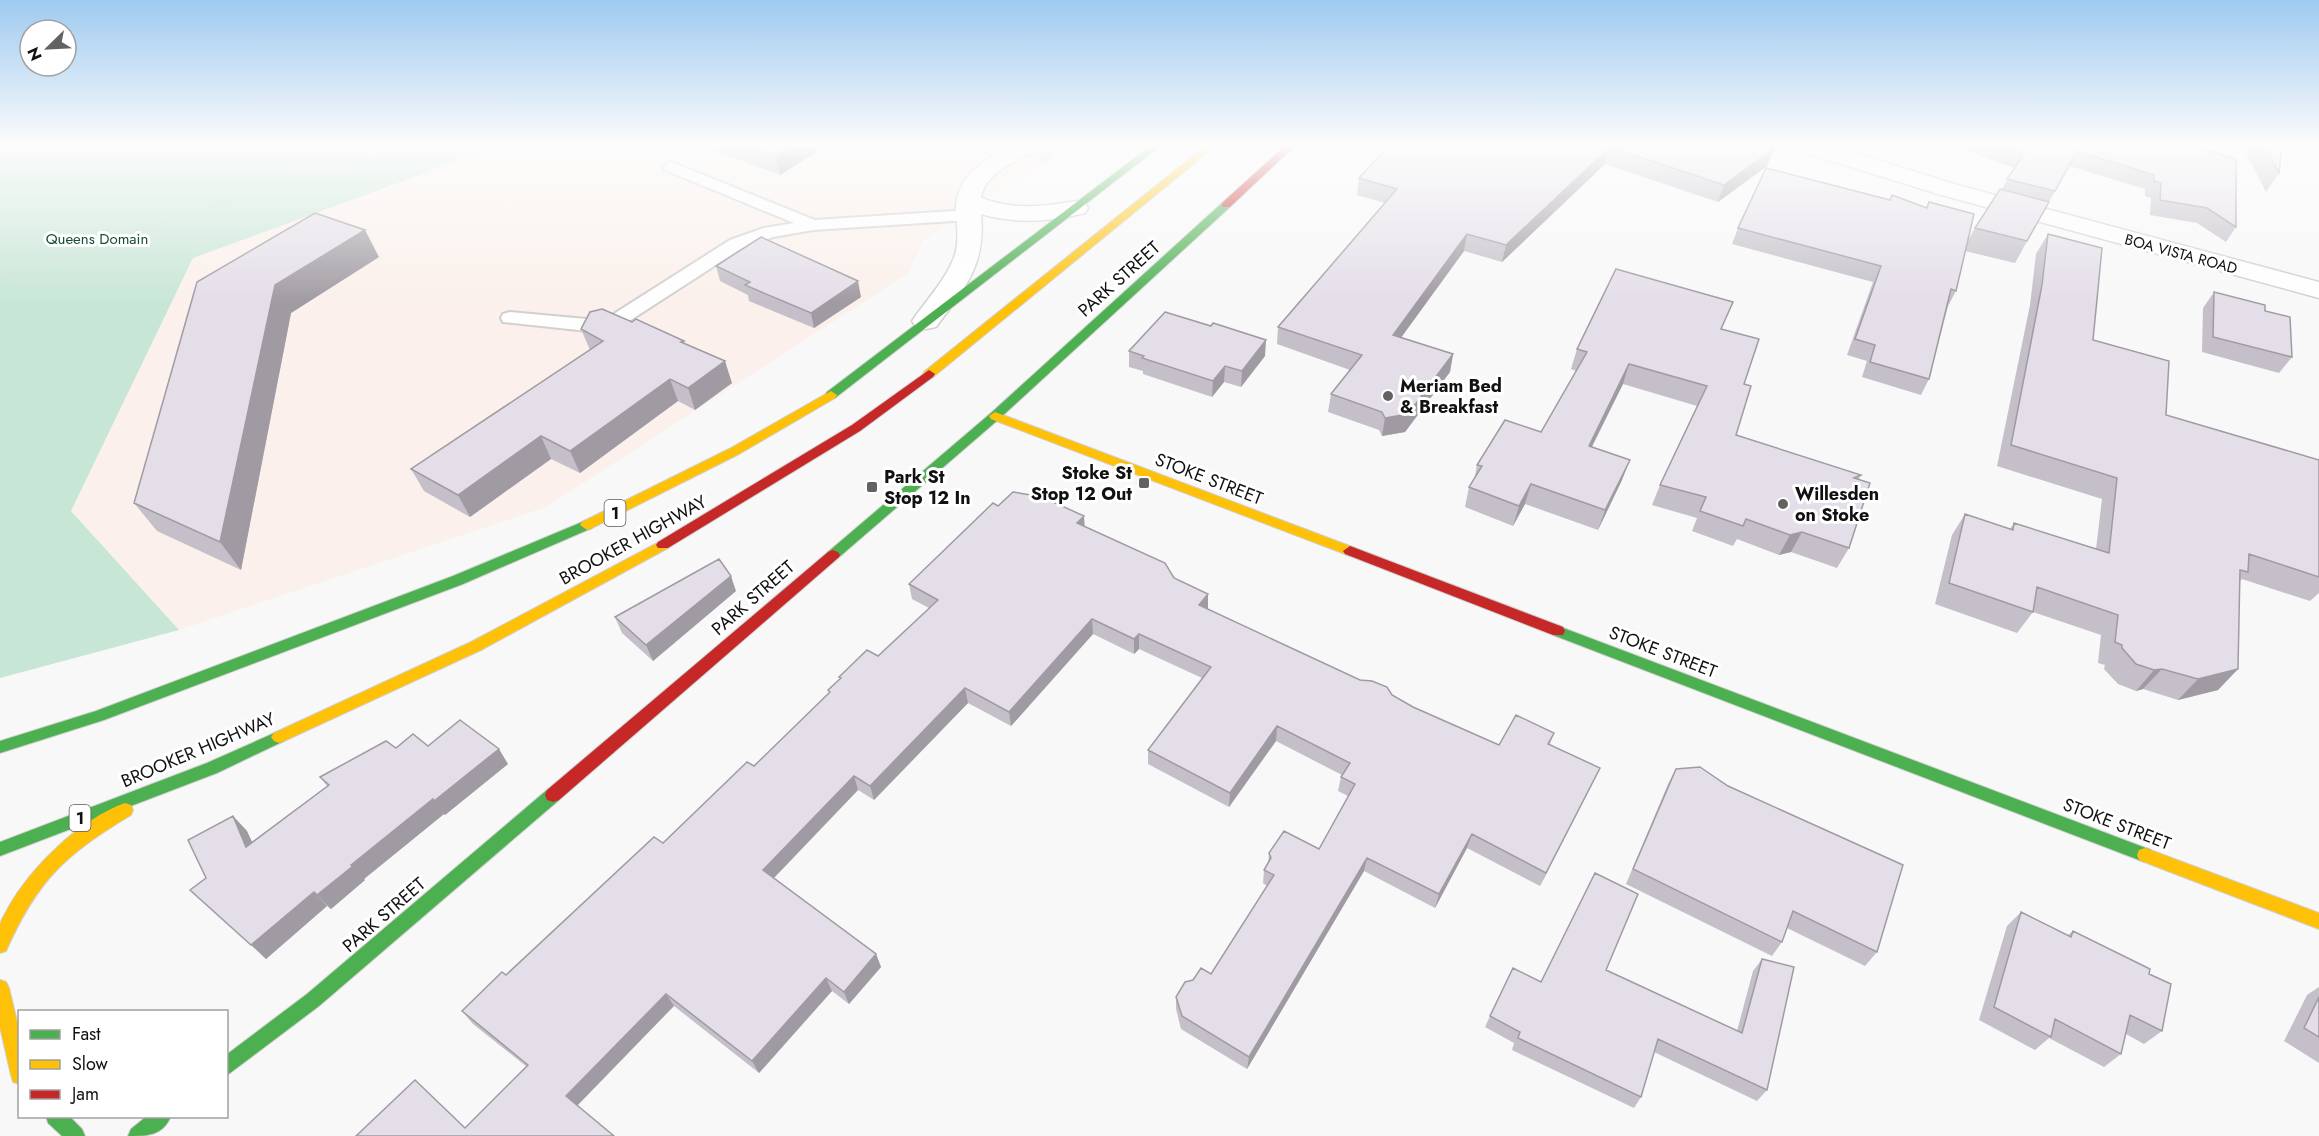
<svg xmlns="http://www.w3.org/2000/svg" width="2319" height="1136" font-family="Jost,sans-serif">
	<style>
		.industrial { fill: #fbf0eb }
		.green { fill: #c8e6d6 }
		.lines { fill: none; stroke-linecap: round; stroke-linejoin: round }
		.lane-casing { stroke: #d0d0d0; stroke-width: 4 }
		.street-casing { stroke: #d0d0d0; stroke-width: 3 }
		.fast-casing { stroke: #d0d0d0; stroke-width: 2 }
		.slow-casing { stroke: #d0d0d0; stroke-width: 2 }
		.jam-casing { stroke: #d0d0d0; stroke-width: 2 }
		.path { stroke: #dadadb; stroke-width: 3; stroke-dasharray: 1.5 4; stroke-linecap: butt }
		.lane { fill: #fefefe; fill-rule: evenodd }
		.street { fill: #fefefe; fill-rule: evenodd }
		.fast { fill: #4caf50; fill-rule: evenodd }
		.slow { fill: #ffc107; fill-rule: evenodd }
		.jam { fill: #c62828; fill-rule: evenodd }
		.wall { fill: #c4bfc8 }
		.shaded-wall { fill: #a09ba2 }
		.building { fill: #e4dee8; stroke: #a09ba2; stroke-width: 1.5 }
		.poi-dot { fill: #626262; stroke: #fff; stroke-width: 2 }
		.labels { text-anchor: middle; stroke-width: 6; stroke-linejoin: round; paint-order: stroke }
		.far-park-label { font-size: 15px; fill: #164c36; stroke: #fff }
		.far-street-label { font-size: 15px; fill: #111112; stroke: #fff }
		.shield { fill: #fff; stroke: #585859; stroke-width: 1.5 }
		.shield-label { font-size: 16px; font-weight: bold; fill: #111112 }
		.street-label { font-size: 18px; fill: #111112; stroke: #fff }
		.poi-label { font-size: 18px; font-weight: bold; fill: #111112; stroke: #fff; text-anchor: start }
	</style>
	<rect width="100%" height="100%" fill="#f8f8f8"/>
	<!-- industrial -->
	<path class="industrial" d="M504 144H985L1048 162 924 240 907 274 546 507 179 630 71 511 193 258Z"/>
	<!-- green -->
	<path class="green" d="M0 144H504L193 258 71 511 179 630 0 678Z
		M985 144H1071L1048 162Z"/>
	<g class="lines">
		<defs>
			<path id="lane" d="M671 162 815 220 969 210 977 215 969 220 813 230 773 237 742 248 623 325 597 332 503 322 501 318 503 314 510 312 597 320 609 317 730 240 764 228 794 223 665 170 663 167Z"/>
			<path id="street" d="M1014 144H1042L1039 149C1018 161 985 171 981 198 1013 210 1043 207 1076 201L1085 203 1088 208 1085 213C1049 222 1016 224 981 214 986 265 965 288 936 327L926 329 916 327 912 321C927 299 946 280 955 255 959 241 957 228 956 214 954 176 984 160 1014 144Z
				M1791 144H1827L1954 184 2319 282V298L1938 194 1794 149Z"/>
			<path id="fast" d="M1153 144H1163L835 398H827L825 395 827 392Z
				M1226 202 1230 203V207L999 419 838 558H828L826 555 828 552 991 413 1222 203Z
				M587 520 594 525 592 528 463 584 104 720 0 753V741L96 711 453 576Z
				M1558 626 2151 850 2153 855 2151 860 2145 862 2139 860 1553 635 1551 631 1553 627Z
				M279 731 284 733 287 737 284 741 217 773 0 856V842L207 763Z
				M553 788 559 790 561 795 559 800 319 1006 226 1076V1055L307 994 547 790Z
				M46 1116H69L82 1129 85 1136H62L48 1123Z
				M147 1116H171C163 1136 147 1136 128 1136L131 1129Z"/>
			<path id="slow" d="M1208 144H1218L933 377H925L923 374 925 371Z
				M831 391 837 395 835 398 739 454 592 528 587 530 580 525 582 522 731 448Z
				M995 412 1355 548 1357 551 1350 556 1345 554 991 419 989 416Z
				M663 540 668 542 670 545 668 548 481 650 284 741 279 743 274 741 271 737 274 733 471 642Z
				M125 803 131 805 133 810 131 815C65 855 38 879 6 951L0 953C0 944 0 933 0 925 1 919 6 913 8 908 31 867 80 819 125 803Z
				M2145 848 2319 913V929L2139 860 2137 855 2139 850Z
				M0 980 6 982 9 988 20 1034V1084L13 1082 11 1075 0 1027Z"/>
			<path id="jam" d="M1287 144H1297L1230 207H1222V203Z
				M929 370 935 374 933 377 860 431 668 548H658L656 545 658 542 852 425Z
				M1350 546 1563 627 1565 631 1563 635H1553L1345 554 1343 551Z
				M833 550 838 552 840 555 838 558 559 800 553 802 547 800 545 795 547 790 828 552Z"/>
		</defs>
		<!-- lane casing -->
		<use href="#lane" class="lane-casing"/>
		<!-- street casing -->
		<use href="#street" class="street-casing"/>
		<!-- fast casing -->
		<use href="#fast" class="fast-casing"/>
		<!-- slow casing -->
		<use href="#slow" class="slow-casing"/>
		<!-- jam casing -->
		<use href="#jam" class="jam-casing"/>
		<!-- path -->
		<path class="path" d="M0 278 397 144"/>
		<!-- lane -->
		<use href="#lane" class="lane"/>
		<!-- street -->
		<use href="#street" class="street"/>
		<!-- fast -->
		<use href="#fast" class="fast"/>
		<!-- slow -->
		<use href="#slow" class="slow"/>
		<!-- jam -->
		<use href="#jam" class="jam"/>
	</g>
	<!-- wall -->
	<path class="wall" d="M697 144H829L780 175Z
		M1390 144H1776L1767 166 1718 202 1605 164 1502 262 1464 251 1401 337 1453 354 1450 372 1405 432 1382 436 1379 430 1328 412 1331 394 1350 370 1277 344 1278 327 1385 203 1357 195 1359 178Z
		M1948 144H2188L2236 227 2226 242 2197 223 2150 215 2151 198 2145 196V189L2069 166 2015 263 1965 251 1956 291 1948 306 1929 379 1921 395 1862 377 1867 361 1847 355 1873 282 1732 244 1738 228 1890 200 1926 207 1929 202 1967 242 1975 228 2002 189 2014 168Z
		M2241 144H2282L2279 173 2266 192Z
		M2048 234 2093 340 2166 415 2319 460V593L2310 601 2242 579 2239 582 2238 669 2218 690 2178 700 2143 689 2136 691 2118 684 2104 669 2105 665 2098 663 2101 635 2033 612 2017 633 1935 604 1952 535 1965 514 2010 529 2014 523 2096 549 2102 499 1997 466 2030 305 2036 254Z
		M379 257 291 313 241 570 157 531 134 503 197 282Z
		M716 266 861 297 814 328 749 301 748 295 720 281Z
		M2214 292 2265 311 2292 357 2279 373 2202 352 2203 308Z
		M632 322 684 341 685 344 732 383 695 410 678 401 580 473 551 459 470 517 424 491 411 469 590 350 581 329Z
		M1722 329 1744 384 1736 435 1861 475 1859 479 1849 548 1837 568 1791 552 1779 555 1737 539 1733 546 1692 531 1697 518 1652 505 1660 485 1697 406 1623 384 1592 447 1622 480 1598 530 1525 504 1513 526 1465 507 1469 487 1474 481 1477 465 1541 432 1576 371 1571 369 1577 349Z
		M1129 351 1265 356 1241 387 1224 382 1212 397 1143 374V371L1129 367Z
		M998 506 1084 516V526L1174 578 1208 609 1392 695 1413 707 1499 745 1554 733 1550 744 1593 782 1540 886 1467 848 1435 908 1364 871 1247 1069 1181 1029 1176 1009V997L1193 980 1211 974 1267 886 1263 883 1264 870 1268 864 1269 853 1319 849 1348 796 1338 791 1341 777 1342 775 1276 741 1229 807 1148 764V750L1202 678 1139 649 1134 654 1093 634 1011 726 968 703 874 800 858 790 774 878 876 954 881 967 849 1004 832 991 759 1073 674 1006 466 1128 527 1067 473 1024 462 1011 506 975 754 766 829 693 828 690 840 679 839 677 878 656 929 608 912 599 909 584Z
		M736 591 653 661 622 633 615 617Z
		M428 746 508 764 445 815 444 814 364 879 365 880 331 909 327 906 266 959 206 878 233 816 247 831 252 843 327 786 320 777 396 748Z
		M1676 769 1877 952 1865 966 1787 928 1782 942 1772 956 1626 884 1668 784Z
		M2021 912 2068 935 2073 931 2149 974 2162 1031 2144 1044 2126 1034 2121 1054 2104 1067 2049 1038 2035 1050 1979 1020 2007 926Z
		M1762 959 1767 1090 1757 1101 1654 1052 1641 1097 1634 1108 1512 1050 1514 1043 1485 1027 1490 1016 1541 982 1606 970 1737 1031 1753 971Z
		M2319 987V1063L2284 1041 2307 995Z"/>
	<!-- shaded-wall -->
	<path class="shaded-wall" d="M794 144H829L780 175 776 156Z
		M1774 144H1776L1767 166 1718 202 1724 185Z
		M1610 147 1605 164 1502 262 1506 245Z
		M365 230 379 257 291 313 241 570 220 542 275 285Z
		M1467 234 1464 251 1390 353 1393 335Z
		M858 281 861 297 814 328 811 313Z
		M1266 340 1265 356 1241 387 1242 371Z
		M1453 354 1450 372 1405 432 1382 436 1385 418Z
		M725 361 732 383 695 410 688 388Z
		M1629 364 1623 384 1582 466 1589 446Z
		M1225 366 1224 382 1212 397 1213 381Z
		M670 379 678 401 580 473 570 451Z
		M541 436 551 459 470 517 458 495Z
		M1630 460 1622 480 1598 530 1605 510Z
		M1531 484 1525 504 1513 526 1519 506Z
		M1084 516 1085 531 1077 523Z
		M1802 532 1791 552 1779 555 1790 535Z
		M731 576 736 591 653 661 646 645Z
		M1208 594V609L1199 605Z
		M1092 619 1093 634 1011 726 1009 712Z
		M1139 634V649L1134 654V639Z
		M2162 669 2143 689 2136 691 2154 670Z
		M2238 669 2218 690 2178 700 2198 679Z
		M965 688 968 703 874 800 870 786Z
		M1277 726 1276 741 1229 807 1230 793Z
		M499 749 508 764 445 815 434 801Z
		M1600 768 1593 782 1540 886 1546 873Z
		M854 776 858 790 769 883 763 870Z
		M433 799 444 814 364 879 365 880 331 909 317 895 351 865Z
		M233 816 247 831 261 861 246 847Z
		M1472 834 1467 848 1435 908 1439 894Z
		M1367 858 1364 871 1247 1069 1249 1057Z
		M314 892 327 906 266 959 251 945Z
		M876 954 881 967 849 1004 844 992Z
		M826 978 832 991 759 1073 752 1061Z
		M666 994 674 1006 576 1107 566 1096Z"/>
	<!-- building -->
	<path class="building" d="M744 144H794L776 156Z
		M1390 144H1774L1770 148 1773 149 1724 185 1610 147 1506 245 1467 234 1393 335 1453 354 1408 414 1385 418 1382 412 1331 394 1362 355 1278 327 1397 189 1359 178Z
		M1997 144H2188L2236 159V227L2207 208 2160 200 2161 183 2154 181V175L2077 151 2055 191 2007 179 2024 154Z
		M2264 144H2282L2279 173Z
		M1766 168 1890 200 1892 195 1927 208 1929 202 1974 214 1956 291 1951 289 1929 379 1870 362 1875 345 1855 339 1881 266 1738 228Z
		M2000 189 2049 202 2027 241 1975 228Z
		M315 213 365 230 275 285 220 542 134 503 197 282Z
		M2048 234 2102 248 2093 340 2169 361 2166 415 2319 460V577L2249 554 2248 572 2240 570 2238 669 2198 679 2162 669 2154 670 2136 664 2122 648V645L2115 642 2118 615 2037 587 2033 612 1949 583 1965 514 2013 530 2014 523 2109 553 2117 478 2011 445 2042 285Z
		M761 237 858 281 811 313 745 285 750 282 716 266Z
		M1616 269 1733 302 1721 329 1759 339 1744 384 1751 386 1736 435 1861 475 1854 478 1870 483 1849 548 1802 532 1790 535 1746 519 1743 526 1700 511 1706 497 1660 485 1707 386 1629 364 1589 446 1630 460 1605 510 1531 484 1519 506 1469 487 1482 466 1477 465 1505 420 1541 432 1587 352 1577 349Z
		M2214 292 2265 305V311L2290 317 2292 357 2213 337Z
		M602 309 632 322 636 319 684 341 681 342 725 361 688 388 670 379 570 451 541 436 458 495 411 469 603 341 581 329 590 312Z
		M1165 312 1211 326 1213 323 1266 340 1242 371 1225 366 1213 381 1142 358 1144 356 1129 351Z
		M1013 492 1042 497 1084 516 1077 523 1165 563 1174 578 1208 594 1199 605 1360 680 1372 681 1387 687 1392 695 1413 707 1499 745 1516 715 1554 733 1548 744 1600 768 1546 873 1472 834 1439 894 1367 858 1249 1057 1182 1016 1176 997 1185 982 1193 980 1201 968 1211 974 1274 875 1264 870 1271 858 1269 853 1284 831 1319 849 1355 784 1341 777 1350 763 1277 726 1230 793 1148 750 1211 667 1139 634 1134 639 1092 619 1009 712 965 688 870 786 854 776 763 870 876 954 844 992 826 978 752 1061 666 994 566 1096 614 1136H356L415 1080 465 1128 528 1065 462 1011 502 972 506 975 654 837 663 843 747 762 754 766 830 692 828 690 841 678 839 677 867 650 878 656 938 600 909 584 993 503 998 506Z
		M719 559 731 576 646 645 615 617Z
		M460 720 499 749 434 801 433 799 351 865 353 866 317 895 314 892 251 945 190 890 206 878 188 840 233 816 246 847 329 785 320 777 386 741 396 748 413 734 428 746Z
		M1700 767 1728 786 1903 865 1877 952 1793 911 1782 942 1633 869 1676 769Z
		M1595 873 1638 894 1606 970 1742 1033 1762 959 1794 967 1767 1090 1658 1039 1641 1097 1518 1038 1520 1032 1490 1016 1513 968 1541 982Z
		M2021 912 2071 937 2073 931 2150 969 2149 974 2171 984 2162 1031 2130 1015 2121 1054 2055 1019 2051 1037 1994 1007Z
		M2319 997V1037L2304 1028Z"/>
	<!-- sky -->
	<linearGradient id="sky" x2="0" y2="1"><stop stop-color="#9fcaf0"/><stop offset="0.48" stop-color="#fcfcfc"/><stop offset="1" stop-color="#fcfcfc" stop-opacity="0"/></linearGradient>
	<rect width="2319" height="303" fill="url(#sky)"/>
	<!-- markers -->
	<g class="poi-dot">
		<circle cx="1388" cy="396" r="6"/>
		<rect x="1138" y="477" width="12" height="12" rx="3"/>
		<rect x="866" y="481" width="12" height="12" rx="3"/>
		<circle cx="1783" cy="504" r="6"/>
	</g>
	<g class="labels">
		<!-- far-park labels -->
		<g class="far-park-label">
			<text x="97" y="244">Queens Domain</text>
		</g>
		<!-- far-street labels -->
		<g class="far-street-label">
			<text transform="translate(2181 254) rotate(15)" y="5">BOA VISTA ROAD</text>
		</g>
		<!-- shield labels -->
		<g class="shield">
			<rect x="604.5" y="500" width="21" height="26" rx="4.5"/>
			<rect x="69.5" y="805" width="21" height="26" rx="4.5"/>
		</g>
		<g class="shield-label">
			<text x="615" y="519">1</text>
			<text x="80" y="824">1</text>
		</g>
		<!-- street labels -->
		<g class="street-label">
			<text transform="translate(1119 279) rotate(-42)" y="6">PARK STREET</text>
			<text transform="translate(1209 479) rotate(21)" y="6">STOKE STREET</text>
			<text transform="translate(633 540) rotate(-29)" y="6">BROOKER HIGHWAY</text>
			<text transform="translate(753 598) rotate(-41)" y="6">PARK STREET</text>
			<text transform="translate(1663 652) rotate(21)" y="6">STOKE STREET</text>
			<text transform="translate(198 750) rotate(-23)" y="6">BROOKER HIGHWAY</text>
			<text transform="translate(2117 824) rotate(21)" y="6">STOKE STREET</text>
			<text transform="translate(384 915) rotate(-41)" y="6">PARK STREET</text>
		</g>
		<!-- poi labels -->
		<g class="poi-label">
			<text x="1400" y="392">Meriam Bed<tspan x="1400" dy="21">&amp; Breakfast</tspan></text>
			<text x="1132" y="479" text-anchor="end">Stoke St<tspan x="1132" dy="21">Stop 12 Out</tspan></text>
			<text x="884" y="483">Park St<tspan x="884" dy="21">Stop 12 In</tspan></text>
			<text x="1795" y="500">Willesden<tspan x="1795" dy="21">on Stoke</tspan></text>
		</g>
	</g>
	<!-- legend -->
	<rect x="18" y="1010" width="210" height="108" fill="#ffffff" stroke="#a0a0a0" stroke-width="1.5"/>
	<rect x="30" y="1030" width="30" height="9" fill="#4caf50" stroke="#a0a0a0" stroke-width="1.5"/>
	<text x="72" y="1040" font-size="18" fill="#111112">Fast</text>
	<rect x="30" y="1060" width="30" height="9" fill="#ffc107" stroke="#a0a0a0" stroke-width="1.5"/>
	<text x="72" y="1070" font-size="18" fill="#111112">Slow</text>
	<rect x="30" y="1090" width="30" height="9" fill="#c62828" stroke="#a0a0a0" stroke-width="1.5"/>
	<text x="72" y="1100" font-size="18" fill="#111112">Jam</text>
	<!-- north arrow -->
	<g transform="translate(48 48) rotate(246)"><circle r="28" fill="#ffffff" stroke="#a0a0a0" stroke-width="1.5"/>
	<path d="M0-4.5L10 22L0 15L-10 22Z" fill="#626262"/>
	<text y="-9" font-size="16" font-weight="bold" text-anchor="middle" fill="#111112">N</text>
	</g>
</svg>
